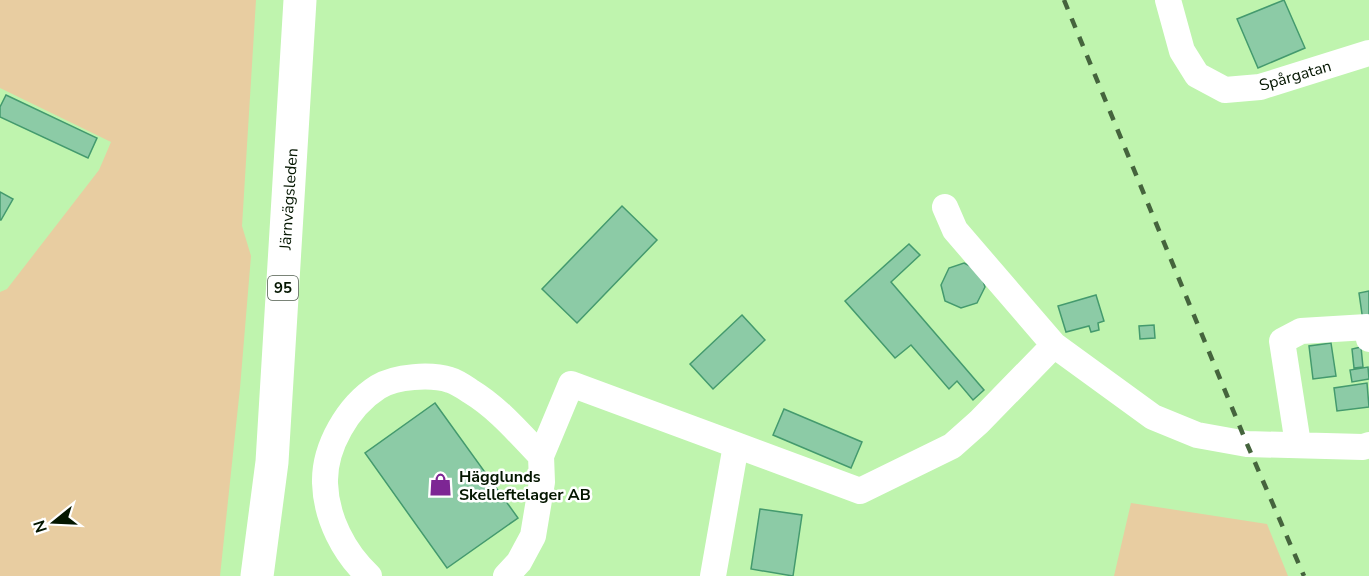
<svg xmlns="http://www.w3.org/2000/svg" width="1369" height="576" font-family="'Nunito Sans',sans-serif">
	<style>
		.green { fill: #e8cda1 }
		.building { fill: #8ccba6; stroke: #449a6e; stroke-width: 1.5 }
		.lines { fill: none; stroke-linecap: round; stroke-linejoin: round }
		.minor { stroke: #fff; stroke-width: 26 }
		.major { stroke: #fff; stroke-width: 33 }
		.rail { stroke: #45643d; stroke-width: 4.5; stroke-dasharray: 10 10; stroke-linecap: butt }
		.labels { text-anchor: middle; stroke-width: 5; stroke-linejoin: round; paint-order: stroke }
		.shield { fill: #fff; stroke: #4f5c4c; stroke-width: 1.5 }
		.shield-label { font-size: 15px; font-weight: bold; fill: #041600 }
		.street-label { font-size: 16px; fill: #041600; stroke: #fff }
		.poi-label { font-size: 16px; font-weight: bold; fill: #041600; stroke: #fff; text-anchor: start }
	</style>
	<rect width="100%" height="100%" fill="#bff4ae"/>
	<!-- green -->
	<path class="green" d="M0 0H256L242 226 251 256 240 388 220 576H0V292L7 289 99 170 111 142 0 88Z
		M1131 503 1267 524 1288 576H1114Z"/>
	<!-- building -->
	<path class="building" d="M1284 0 1305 48 1258 68 1237 19Z
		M6 95 97 138 88 158 0 117V107Z
		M0 192 13 199 1 220H0Z
		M622 206 657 240 577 323 542 289Z
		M909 244 920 255 891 282 984 390 973 400 957 381 949 389 911 345 895 358 845 301Z
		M964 263 980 271 985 287 977 303 961 308 945 301 941 285 949 268Z
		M1369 291V320L1363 321 1359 293Z
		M1096 295 1104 321 1098 323 1099 330 1091 332 1089 326 1066 332 1058 306Z
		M742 315 765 340 713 389 690 364Z
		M1154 325 1155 338 1140 339 1139 326Z
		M1331 343 1336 376 1313 379 1309 346Z
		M1361 347 1363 367 1354 368 1352 349Z
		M1368 367 1369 379 1352 382 1350 370Z
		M1367 383 1369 407 1337 411 1334 388Z
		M435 403 518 518 447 568 365 453Z
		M784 409 862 442 851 468 773 435Z
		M760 509 802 515 793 576 751 569Z"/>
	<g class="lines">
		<!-- minor -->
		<path class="minor" d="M1168 0 1182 51 1197 75 1225 90 1260 87 1369 53
			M945 207 955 230 1054 345 1153 417 1197 435 1247 444 1363 447 1369 445
			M1298 444 1282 341 1301 331 1367 327 1369 339
			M736 445 860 491 952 446 979 422 1054 345
			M369 576C344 553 326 518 325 483 324 447 348 406 378 387 396 376 431 374 450 380 457 382 464 387 470 391 498 408 518 432 541 456
			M506 576 519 562 533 536 542 482 541 456 571 384 736 445 713 576"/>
		<!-- major -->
		<path class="major" d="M257 576 272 462 300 0"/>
		<!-- rail -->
		<path class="rail" d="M1064 0 1247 444 1304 576"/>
	</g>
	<!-- icons -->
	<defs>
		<symbol id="shop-bare" viewBox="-9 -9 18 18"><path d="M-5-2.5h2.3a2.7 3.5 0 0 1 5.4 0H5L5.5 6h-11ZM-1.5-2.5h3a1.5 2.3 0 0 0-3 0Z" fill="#7d2694" stroke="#fff" stroke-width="2.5" paint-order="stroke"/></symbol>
	</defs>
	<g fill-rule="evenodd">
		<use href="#shop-bare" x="424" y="468" width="33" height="33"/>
	</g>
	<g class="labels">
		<!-- shield labels -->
		<rect class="shield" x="268" y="276" width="30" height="24" rx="4.5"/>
		<g class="shield-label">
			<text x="283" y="293">95</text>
		</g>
		<!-- street labels -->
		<g class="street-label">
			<text transform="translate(1295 75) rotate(-16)" y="6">Spårgatan</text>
			<text transform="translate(288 199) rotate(-86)" y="6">Järnvägsleden</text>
		</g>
		<!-- poi labels -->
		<g class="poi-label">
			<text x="459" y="482">Hägglunds<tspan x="459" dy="18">Skelleftelager AB</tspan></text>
		</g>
	</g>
	<!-- north arrow -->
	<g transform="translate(54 522) rotate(252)" stroke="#ffffff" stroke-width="4.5" paint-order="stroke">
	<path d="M0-4.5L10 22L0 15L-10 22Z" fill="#041600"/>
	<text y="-9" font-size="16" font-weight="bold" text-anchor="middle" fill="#041600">N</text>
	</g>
</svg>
